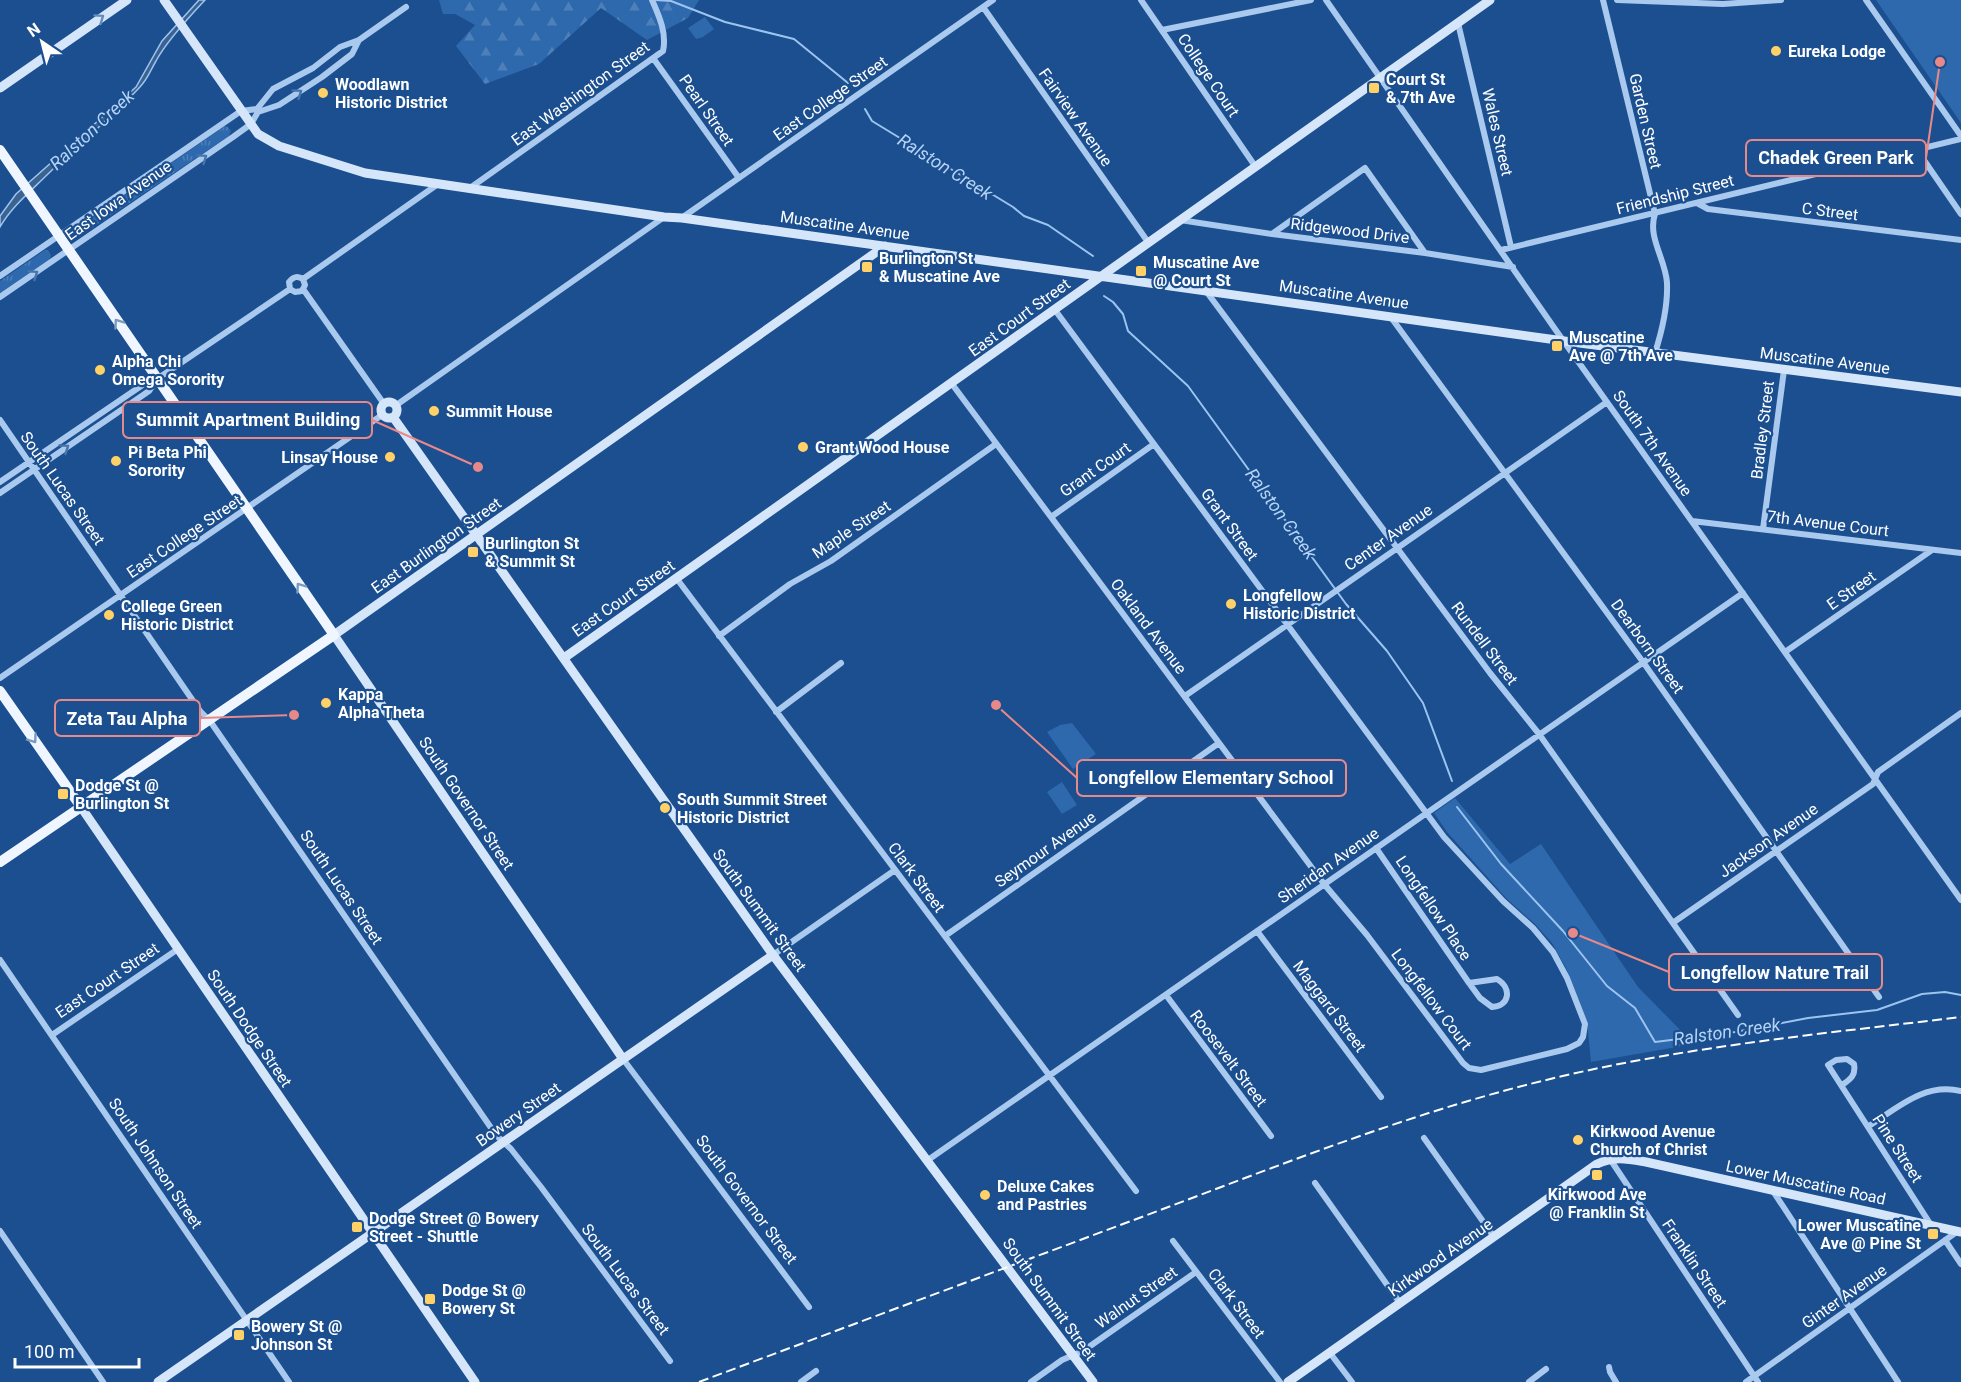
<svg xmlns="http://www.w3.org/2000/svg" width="1961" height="1382" font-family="Roboto,sans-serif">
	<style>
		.grass { fill: url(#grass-tufts) }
		.forest { fill: url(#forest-firs) }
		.green { fill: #2e69ad }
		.water { fill: #3c6290; stroke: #9cc4f0; stroke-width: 1.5 }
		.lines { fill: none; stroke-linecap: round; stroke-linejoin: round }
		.stream { stroke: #9cc4f0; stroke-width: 2 }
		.street { stroke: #a9c9ee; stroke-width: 6 }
		.secondary { stroke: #d6e6fa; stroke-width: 9 }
		.primary { stroke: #f0f6ff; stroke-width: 10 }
		.rail { stroke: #fff; stroke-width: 2; stroke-dasharray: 10 4.5; stroke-linecap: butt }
		.oneway { stroke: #668bba }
		.oneway2 { stroke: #4674ac }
		.oneway3 { stroke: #7b9ac1 }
		.poi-dot { fill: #ffd166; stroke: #1b4f8f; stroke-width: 2 }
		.labels { text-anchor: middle; stroke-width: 4.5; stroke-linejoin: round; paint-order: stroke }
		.poi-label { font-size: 16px; font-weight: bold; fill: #fff; stroke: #1b4f8f; text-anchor: start }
		.street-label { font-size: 16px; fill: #fff; stroke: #1b4f8f }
		.water-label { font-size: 18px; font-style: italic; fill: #b5d3f5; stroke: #1b4f8f }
		.leader { fill: none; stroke: #e88989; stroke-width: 2 }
		.callout-dot { fill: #e88989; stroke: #1b4f8f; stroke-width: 2 }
		.callout { fill: #1b4f8f; stroke: #e88989; stroke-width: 2 }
		.callout-label { font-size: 18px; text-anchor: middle; font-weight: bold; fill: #fff }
	</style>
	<defs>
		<pattern id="grass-tufts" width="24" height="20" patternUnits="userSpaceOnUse" patternTransform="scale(1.5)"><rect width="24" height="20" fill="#2e69ad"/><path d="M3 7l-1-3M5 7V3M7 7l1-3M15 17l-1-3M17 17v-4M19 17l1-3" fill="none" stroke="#4d80b9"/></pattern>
		<pattern id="forest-firs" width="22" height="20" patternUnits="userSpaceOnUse" patternTransform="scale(1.5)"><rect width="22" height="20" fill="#2e69ad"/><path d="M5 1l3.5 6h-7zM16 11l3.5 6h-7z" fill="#4d80b9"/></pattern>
	</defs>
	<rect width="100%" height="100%" fill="#1b4f8f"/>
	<!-- grass -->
	<path class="grass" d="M225 126 228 127 231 131 229 136 77 238 74 230Z
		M45 250H48L51 255 50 259 0 293V281Z"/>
	<!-- forest -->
	<path class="forest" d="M439 0H699L688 18 647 40 601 8 539 64 485 84 456 46 475 25 455 14H443Z"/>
	<!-- green -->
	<path class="green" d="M1876 0H1961V123Z
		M705 17 714 29 703 37 696 39 688 28Z
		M1072 723 1096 754 1073 769 1047 732 1060 725Z
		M1062 782 1077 805 1062 814 1047 792Z
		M1455 798 1510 864 1541 844 1638 987 1694 1044 1591 1062 1587 1021 1566 968 1552 943 1535 924 1506 898 1447 832 1434 813Z"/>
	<!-- water -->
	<path class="water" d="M199 0H205C190 16 166 42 156 61 150 71 148 79 139 88 111 118 79 144 49 173 32 190 12 206 0 227V216L16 194 136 87 162 41Z"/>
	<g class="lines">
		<!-- stream -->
		<path class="stream" d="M655 0 671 1 725 22 794 39 848 83
			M865 109 872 121 1013 207 1024 216 1048 225 1093 256
			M1104 296 1113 302 1123 314 1128 331 1188 386 1346 604 1387 651 1423 703 1452 781
			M1457 807 1501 864 1563 931 1607 986 1635 1008 1655 1042 1735 1032 1808 1018 1877 1010 1922 994 1945 992 1961 995"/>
		<!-- street -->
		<path class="street" d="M1141 0 1255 166
			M1326 0 1555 329 1961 900
			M1603 0 1655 214C1647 237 1666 260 1667 283 1668 307 1662 331 1655 353
			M1617 0 1723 4 1781 0
			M1866 0 1961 136
			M983 7 1148 242
			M1458 23 1511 247
			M1162 30 1311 0
			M653 58 739 178
			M1917 150 1961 214
			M470 188 663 51C667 33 659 16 652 0
			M1697 203 1708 209 1961 240
			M683 217 993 0
			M1180 220 1272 234 1365 168 1425 253 1513 267
			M1272 234 1425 253
			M1501 250 1961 139
			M0 276 241 111 257 109 273 89 313 68 340 47 359 40 406 7
			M303 279 438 184
			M290 289 295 292 302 291 305 285 303 279
			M290 289 289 282C293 277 297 275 303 279
			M303 289 384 404
			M1206 291 1490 673 1539 734 1738 1015
			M0 297 233 137 251 124 258 112 279 105 322 77 352 54 359 40
			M1390 316 1643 662 1879 997
			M952 384 1324 884 1367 935 1463 1063 1469 1068 1481 1070 1567 1049 1579 1043 1583 1037 1585 1024 1567 978 1553 952 1533 928 1503 901 1444 837 1055 310
			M395 406 664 217
			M0 420 200 711 210 721 496 1135 511 1149 541 1187 670 1361
			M0 482 144 384 157 379 290 289
			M0 493 149 391 157 379
			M1051 517 1154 444
			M1692 521 1961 553
			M1763 529 1784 370
			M677 579 1136 1191
			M719 636 790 584 831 561 996 444
			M1785 652 1932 550
			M0 678 382 415
			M1185 696 1607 402
			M776 712 841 663
			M1376 848 1469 983 1480 998 1492 1007C1510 1006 1512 988 1497 979L1469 983
			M1674 922 1873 784 1878 772 1961 713
			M1257 931 1381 1097
			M945 936 1219 743
			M773 955 895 870
			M0 960 289 1382
			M1166 995 1271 1136
			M52 1035 178 949
			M623 1059 809 1307
			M1842 1085C1851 1079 1856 1075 1854 1064L1847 1059 1836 1060 1828 1065 1931 1225
			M1869 1126C1897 1108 1925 1082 1961 1091
			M1424 1138 1494 1237
			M1610 1159 1758 1382
			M928 1160 1743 593
			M1315 1183 1400 1303
			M1773 1191 1898 1382
			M0 1231 103 1382
			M1945 1240 1961 1264
			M1173 1241 1280 1382
			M1330 1353 1352 1382
			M1609 1367 1610 1372 1616 1382
			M801 1382 816 1371
			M1031 1382 1062 1360 1083 1351 1196 1272
			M1529 1382 1546 1369
			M1746 1382 1958 1231"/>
		<!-- secondary -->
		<path class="secondary" d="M164 0 258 134 279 146 365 173 664 217 682 218 1564 341 1961 392
			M0 88 127 0
			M381 410a8 8 0 1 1 16 0a8 8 0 1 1-16 0Z
			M393 417 773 955 1093 1382
			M564 658 1490 0
			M81 807 475 1382
			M623 1059 334 635 885 246
			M158 1382 773 955
			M1288 1382 1597 1164C1614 1156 1628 1159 1646 1162L1961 1232"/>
		<!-- primary -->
		<path class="primary" d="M0 150 334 635 0 862
			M0 691 81 807"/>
		<!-- rail -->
		<path class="rail" d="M699 1382C856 1323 1014 1265 1171 1206 1293 1160 1415 1112 1542 1081 1679 1047 1821 1034 1961 1017"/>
	</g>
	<!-- one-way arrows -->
	<defs><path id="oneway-chevron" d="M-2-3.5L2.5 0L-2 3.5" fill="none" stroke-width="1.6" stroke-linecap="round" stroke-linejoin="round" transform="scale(1.5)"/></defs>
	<use class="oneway" href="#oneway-chevron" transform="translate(100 18) rotate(-35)"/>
	<g class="oneway2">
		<use href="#oneway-chevron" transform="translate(298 93) rotate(-35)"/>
		<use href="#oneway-chevron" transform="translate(203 158) rotate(-35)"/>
		<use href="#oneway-chevron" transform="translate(34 274) rotate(-34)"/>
		<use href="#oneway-chevron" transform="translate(65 448) rotate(-34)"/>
	</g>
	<g class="oneway3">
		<use href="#oneway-chevron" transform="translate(118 323) rotate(-125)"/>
		<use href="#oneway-chevron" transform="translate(300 587) rotate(-125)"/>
		<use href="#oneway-chevron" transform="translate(33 739) rotate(55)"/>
	</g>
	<!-- markers -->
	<g class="poi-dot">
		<circle cx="1776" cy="51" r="6"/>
		<rect x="1368" y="82" width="12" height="12" rx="3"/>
		<circle cx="323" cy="93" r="6"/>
		<rect x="861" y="261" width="12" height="12" rx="3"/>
		<rect x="1135" y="265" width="12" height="12" rx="3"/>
		<rect x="1551" y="340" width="12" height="12" rx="3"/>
		<circle cx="100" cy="370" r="6"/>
		<circle cx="434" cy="411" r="6"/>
		<circle cx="803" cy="447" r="6"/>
		<circle cx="390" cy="457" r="6"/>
		<circle cx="116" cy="461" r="6"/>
		<rect x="467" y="546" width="12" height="12" rx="3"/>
		<circle cx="1231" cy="604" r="6"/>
		<circle cx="109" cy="615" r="6"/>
		<circle cx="326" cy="703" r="6"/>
		<rect x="57" y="788" width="12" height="12" rx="3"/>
		<circle cx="665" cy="808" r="6"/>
		<circle cx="1578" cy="1140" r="6"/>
		<rect x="1591" y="1169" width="12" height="12" rx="3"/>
		<circle cx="985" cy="1195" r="6"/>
		<rect x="351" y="1221" width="12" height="12" rx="3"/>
		<rect x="1927" y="1228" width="12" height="12" rx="3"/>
		<rect x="424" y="1293" width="12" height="12" rx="3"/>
		<rect x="233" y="1329" width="12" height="12" rx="3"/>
	</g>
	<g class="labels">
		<!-- poi labels -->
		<g class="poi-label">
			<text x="1788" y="57">Eureka Lodge</text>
			<text x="1386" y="85">Court St<tspan x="1386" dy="18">&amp; 7th Ave</tspan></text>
			<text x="335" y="90">Woodlawn<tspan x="335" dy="18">Historic District</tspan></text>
			<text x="879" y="264">Burlington St<tspan x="879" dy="18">&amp; Muscatine Ave</tspan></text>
			<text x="1153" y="268">Muscatine Ave<tspan x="1153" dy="18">@ Court St</tspan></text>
			<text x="1569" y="343">Muscatine<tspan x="1569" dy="18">Ave @ 7th Ave</tspan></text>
			<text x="112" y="367">Alpha Chi<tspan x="112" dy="18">Omega Sorority</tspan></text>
			<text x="446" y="417">Summit House</text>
			<text x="815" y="453">Grant Wood House</text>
			<text x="128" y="458">Pi Beta Phi<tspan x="128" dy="18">Sorority</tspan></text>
			<text x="378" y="463" text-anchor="end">Linsay House</text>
			<text x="485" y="549">Burlington St<tspan x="485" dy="18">&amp; Summit St</tspan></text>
			<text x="1243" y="601">Longfellow<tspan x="1243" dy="18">Historic District</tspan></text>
			<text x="121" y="612">College Green<tspan x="121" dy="18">Historic District</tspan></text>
			<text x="338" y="700">Kappa<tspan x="338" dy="18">Alpha Theta</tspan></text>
			<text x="75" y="791">Dodge St @<tspan x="75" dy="18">Burlington St</tspan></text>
			<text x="677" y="805">South Summit Street<tspan x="677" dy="18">Historic District</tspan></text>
			<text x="1590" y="1137">Kirkwood Avenue<tspan x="1590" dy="18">Church of Christ</tspan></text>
			<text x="997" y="1192">Deluxe Cakes<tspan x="997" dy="18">and Pastries</tspan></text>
			<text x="1597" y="1200" text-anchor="middle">Kirkwood Ave<tspan x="1597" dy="18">@ Franklin St</tspan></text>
			<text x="369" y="1224">Dodge Street @ Bowery<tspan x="369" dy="18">Street - Shuttle</tspan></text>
			<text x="1921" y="1231" text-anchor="end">Lower Muscatine<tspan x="1921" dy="18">Ave @ Pine St</tspan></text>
			<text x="442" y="1296">Dodge St @<tspan x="442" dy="18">Bowery St</tspan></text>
			<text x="251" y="1332">Bowery St @<tspan x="251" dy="18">Johnson St</tspan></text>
		</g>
		<!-- street labels -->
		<g class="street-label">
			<text transform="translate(1209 75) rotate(56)" y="6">College Court</text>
			<text transform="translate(580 93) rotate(-36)" y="6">East Washington Street</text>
			<text transform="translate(830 98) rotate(-35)" y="6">East College Street</text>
			<text transform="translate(707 110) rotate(55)" y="6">Pearl Street</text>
			<text transform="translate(1076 117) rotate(55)" y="6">Fairview Avenue</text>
			<text transform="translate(1646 121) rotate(77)" y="6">Garden Street</text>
			<text transform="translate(1498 132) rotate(77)" y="6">Wales Street</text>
			<text transform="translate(1675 194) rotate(-14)" y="6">Friendship Street</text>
			<text transform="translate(118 200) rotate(-35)" y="6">East Iowa Avenue</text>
			<text transform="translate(1830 211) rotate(7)" y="6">C Street</text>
			<text transform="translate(845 225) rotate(8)" y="6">Muscatine Avenue</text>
			<text transform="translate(1350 230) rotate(7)" y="6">Ridgewood Drive</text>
			<text transform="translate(1344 294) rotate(8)" y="6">Muscatine Avenue</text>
			<text transform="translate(1019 317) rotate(-36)" y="6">East Court Street</text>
			<text transform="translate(1825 360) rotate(7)" y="6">Muscatine Avenue</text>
			<text transform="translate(1762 430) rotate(-83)" y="6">Bradley Street</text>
			<text transform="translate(1653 443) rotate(55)" y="6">South 7th Avenue</text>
			<text transform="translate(1095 469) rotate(-35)" y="6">Grant Court</text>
			<text transform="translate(63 488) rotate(55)" y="6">South Lucas Street</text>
			<text transform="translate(1828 523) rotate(7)" y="6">7th Avenue Court</text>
			<text transform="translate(1230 524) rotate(54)" y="6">Grant Street</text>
			<text transform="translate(851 529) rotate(-34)" y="6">Maple Street</text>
			<text transform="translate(184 536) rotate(-34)" y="6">East College Street</text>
			<text transform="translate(1388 537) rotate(-35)" y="6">Center Avenue</text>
			<text transform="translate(436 545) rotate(-35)" y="6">East Burlington Street</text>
			<text transform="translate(1851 590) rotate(-35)" y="6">E Street</text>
			<text transform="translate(623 598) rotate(-35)" y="6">East Court Street</text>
			<text transform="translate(1149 626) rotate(53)" y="6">Oakland Avenue</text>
			<text transform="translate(1485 643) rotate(53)" y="6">Rundell Street</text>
			<text transform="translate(1648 646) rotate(54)" y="6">Dearborn Street</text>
			<text transform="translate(467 803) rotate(56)" y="6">South Governor Street</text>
			<text transform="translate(1768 840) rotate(-35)" y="6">Jackson Avenue</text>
			<text transform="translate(1045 849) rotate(-35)" y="6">Seymour Avenue</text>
			<text transform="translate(1328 865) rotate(-35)" y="6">Sheridan Avenue</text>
			<text transform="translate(917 877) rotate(53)" y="6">Clark Street</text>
			<text transform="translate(342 887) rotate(56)" y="6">South Lucas Street</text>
			<text transform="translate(1434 908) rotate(56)" y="6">Longfellow Place</text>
			<text transform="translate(760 910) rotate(54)" y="6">South Summit Street</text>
			<text transform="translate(107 980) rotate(-34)" y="6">East Court Street</text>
			<text transform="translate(1432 999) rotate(53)" y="6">Longfellow Court</text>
			<text transform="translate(1330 1006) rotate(53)" y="6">Maggard Street</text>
			<text transform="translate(250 1028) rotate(56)" y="6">South Dodge Street</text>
			<text transform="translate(1229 1058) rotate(53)" y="6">Roosevelt Street</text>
			<text transform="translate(518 1114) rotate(-35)" y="6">Bowery Street</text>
			<text transform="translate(1898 1148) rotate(57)" y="6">Pine Street</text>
			<text transform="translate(156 1163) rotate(56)" y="6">South Johnson Street</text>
			<text transform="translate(1806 1182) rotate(12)" y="6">Lower Muscatine Road</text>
			<text transform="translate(747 1199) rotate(53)" y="6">South Governor Street</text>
			<text transform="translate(1440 1257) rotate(-35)" y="6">Kirkwood Avenue</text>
			<text transform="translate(1695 1263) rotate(56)" y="6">Franklin Street</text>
			<text transform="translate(626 1279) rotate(53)" y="6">South Lucas Street</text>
			<text transform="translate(1844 1296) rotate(-35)" y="6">Ginter Avenue</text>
			<text transform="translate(1136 1297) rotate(-35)" y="6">Walnut Street</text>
			<text transform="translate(1050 1299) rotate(54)" y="6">South Summit Street</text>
			<text transform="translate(1237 1303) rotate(53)" y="6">Clark Street</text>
		</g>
		<!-- water labels -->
		<g class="water-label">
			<text transform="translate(92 130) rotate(-43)" y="6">Ralston Creek</text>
			<text transform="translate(945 167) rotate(32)" y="6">Ralston Creek</text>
			<text transform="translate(1281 514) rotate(54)" y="6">Ralston Creek</text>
			<text transform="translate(1727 1032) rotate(-8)" y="6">Ralston Creek</text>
		</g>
	</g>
	<!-- callouts -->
	<path class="leader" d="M1940 62L1926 158M478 467L372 420M294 715L200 718M996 705L1077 778M1573 933L1669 972"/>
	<g class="callout-dot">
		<circle cx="1940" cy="62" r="6"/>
		<circle cx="478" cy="467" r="6"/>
		<circle cx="294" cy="715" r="6"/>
		<circle cx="996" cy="705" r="6"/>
		<circle cx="1573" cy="933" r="6"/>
	</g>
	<g class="callout">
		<rect x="1746" y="140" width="180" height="36" rx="6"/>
		<rect x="123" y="402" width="249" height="36" rx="6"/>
		<rect x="55" y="700" width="145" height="36" rx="6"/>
		<rect x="1077" y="760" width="269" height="36" rx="6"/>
		<rect x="1669" y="954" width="213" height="36" rx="6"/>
	</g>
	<g class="callout-label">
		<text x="1836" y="164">Chadek Green Park</text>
		<text x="248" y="426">Summit Apartment Building</text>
		<text x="127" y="725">Zeta Tau Alpha</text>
		<text x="1211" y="784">Longfellow Elementary School</text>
		<text x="1775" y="979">Longfellow Nature Trail</text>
	</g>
	<!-- north arrow -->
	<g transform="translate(42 42) rotate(325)" stroke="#1b4f8f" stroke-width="4.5" paint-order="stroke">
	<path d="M0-4.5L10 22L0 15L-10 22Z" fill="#ffffff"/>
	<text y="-9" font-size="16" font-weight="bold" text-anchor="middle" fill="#ffffff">N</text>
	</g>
	<!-- scale -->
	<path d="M15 1358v9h124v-9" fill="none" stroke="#ffffff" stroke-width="3"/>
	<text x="24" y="1358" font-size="18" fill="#ffffff" stroke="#1b4f8f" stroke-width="4.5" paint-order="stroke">100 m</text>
</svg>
